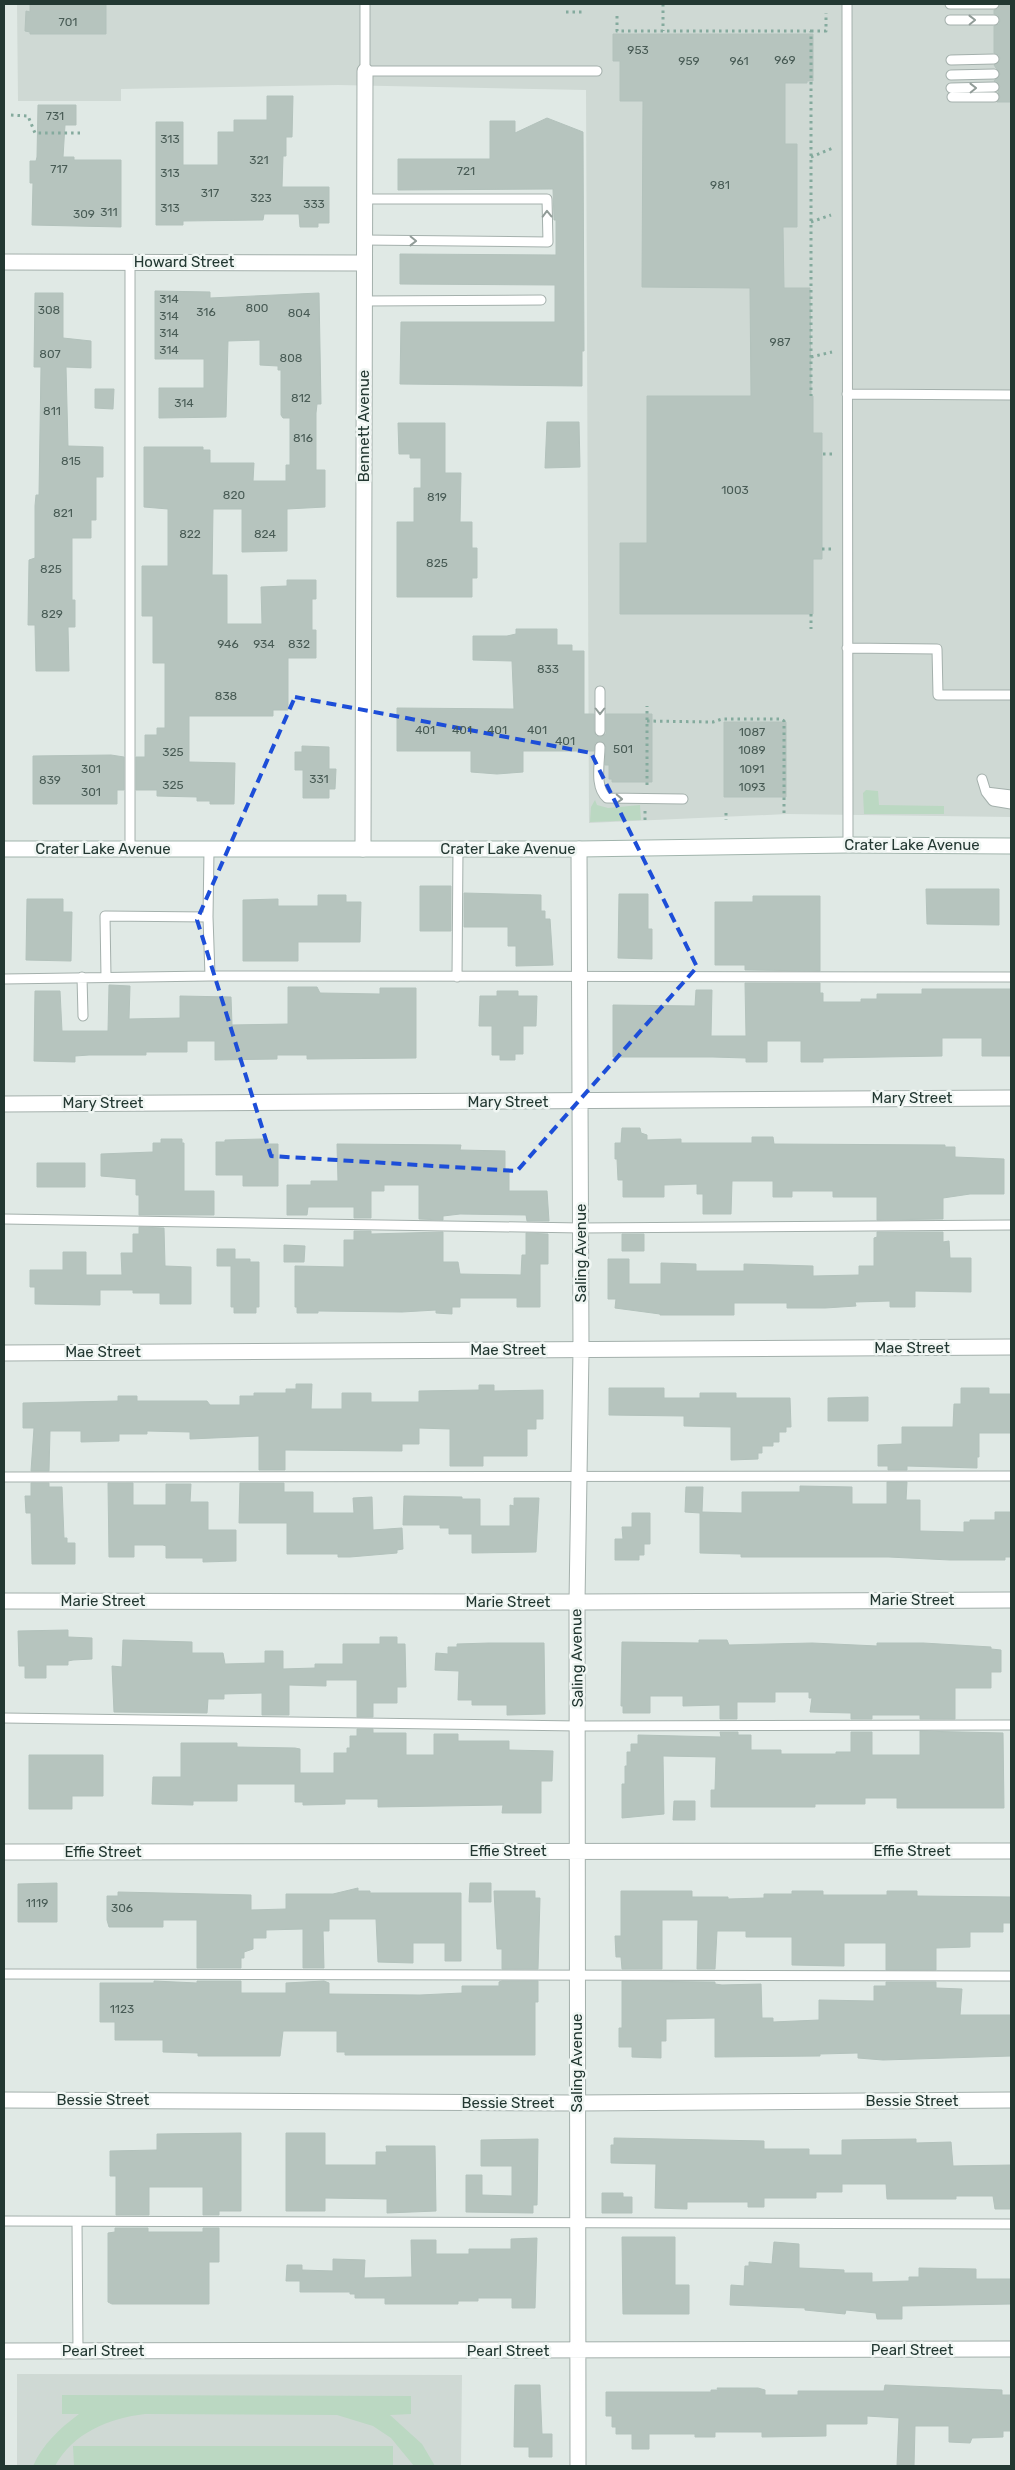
<svg xmlns="http://www.w3.org/2000/svg" width="1015" height="2470" font-family="Rubik,sans-serif">
	<style>
		.built { fill: #cfd9d4 }
		.green { fill: #bbd8c2 }
		.building { fill: #b6c4be; stroke: #b3c2bc }
		.lines { fill: none; stroke-linecap: round; stroke-linejoin: round }
		.service-casing { stroke: #a4b0ac; stroke-width: 11 }
		.minor-casing { stroke: #a4b0ac; stroke-width: 17 }
		.secondary-casing { stroke: #a1b4ac; stroke-width: 17 }
		.path { stroke: #84aa9d; stroke-width: 3; stroke-dasharray: 2.5 4; stroke-linecap: butt }
		.service { stroke: #fff; stroke-width: 9 }
		.minor { stroke: #fff; stroke-width: 15 }
		.secondary { stroke: #fff; stroke-width: 15 }
		.oneway { stroke: #919c98 }
		.marked { fill: none; stroke: #1d4ed8; stroke-width: 4; stroke-dasharray: 10 6; stroke-linejoin: round }
		.labels { text-anchor: middle; stroke-width: 5; stroke-linejoin: round; paint-order: stroke }
		.number-label { font-size: 12px; fill: #485b55 }
		.street-label { font-size: 15px; fill: #233832; stroke: #f0f6f3 }
	</style>
	<rect width="100%" height="100%" fill="#e0e9e5"/>
	<!-- built -->
	<path class="built" d="M17 4H1011V817L787 814 589 823 586 90 338 85 121 89V101H18Z
		M17 2374 462 2375 461 2466H17Z"/>
	<!-- green -->
	<path class="green" d="M866 790 878 791 879 805 944 806V814H864L863 793Z
		M595 800 597 805 608 808 640 805 641 820 590 822 591 807Z
		M62 2395 411 2396V2414L390 2415 422 2444 435 2466H414L391 2438 373 2426 337 2415 145 2414C109 2418 73 2433 55 2466H33C43 2444 59 2429 79 2414H62Z
		M73 2446H393V2466H74Z"/>
	<!-- building -->
	<path class="building" d="M30 4H106V34H30V32L25 31 26 11 30 12Z
		M1000 4H1011V102H997L1000 97 998 92 1000 86 994 81 1000 74 994 65 1000 59 999 55 994 53V26L999 24 1000 20 998 15 994 14V10L998 9Z
		M613 34H813V81H807V83H785V144H797V227H783L784 288H810L811 396H813V433H822V559H813V614H620V543H647V396H751L750 288 642 287 643 101H620V61H613Z
		M267 96H293L292 137H286V156H283L282 187H329V223H318V227H300L299 214H264L263 220 183 221V225H156V122H183V165H218V132H234V120H267Z
		M38 105H76V125H65L63 157H74V160H121V227L32 225 33 183H30V161H36L37 157Z
		M547 118 583 132 584 351H582V386L400 384 401 322H555V285L400 284V254L556 255V220H554L553 189 398 190V159H490V121H515V133Z
		M155 291 210 292V298L319 293 321 404H317L316 413V470H325V507L287 509V551L242 552V509H213L212 575H227V624H262L261 587 287 586V580H316V599H312V630H316V658H288V710H273V716H189V762L235 763 234 804H210V801H197V797L157 796V790H136V757H145V735H157V728H165V663H153V616H142V566H168V509L144 507V447H203V450H210V463H254L253 481H286V465H290V418H283L281 415V370H278V366L260 365V340L228 341 226 417 159 418V388H204V359H155Z
		M35 293H63V338L91 341V368L66 367 68 446 103 447V477H96V520H91V538H72V600H75V627H68L69 671H36L35 625H28L29 560 35 558V506L36 495H39L41 367H34Z
		M95 389H114L113 409 95 408Z
		M547 422H579L580 467 545 468Z
		M398 423H445V473H461L460 522H472V548H477V578H472V597H397V522H414V488H421V458H410V454H399Z
		M516 629H557V645H572V651H584V714H594V731L596 736 600 737 606 734V714H652V782H612V779H609V765H605L606 747 601 741 595 743 594 751H523V772L497 774 471 772V751H397V708L514 709 512 661 473 660V636H507L516 634Z
		M724 722H786V797H724Z
		M302 746 329 747V769H336L335 789H329V798H303V770H295V752H302Z
		M111 755 124 757V790H117V804H33V756Z
		M420 886H451V931H420Z
		M926 889H999V925L927 924Z
		M464 893 541 895V911H545V919H550L553 965 516 966V946H508V927H464Z
		M619 894H648V929H652V959L618 958Z
		M318 895H346V902H361L360 942H298V961H243V900L278 899V906H318Z
		M753 896H820V971L745 970V965H715V902H753Z
		M27 899H63V912H72L71 961 26 960Z
		M745 983H820V993H823V1002H861V999H877V994H922V989H1011V1056H982V1038H942V1056L823 1058V1062H801V1041H767V1062H746V1058L713 1057H613V1005L695 1006 696 990H712L711 1036H746Z
		M109 985 130 986 129 1019 180 1018V996L231 997 232 1025 288 1024V987H317L320 993 380 994V988H416V1058L307 1059V1055H277V1059L215 1060V1041H187V1052H146V1055H89L75 1056V1062L34 1061 35 991H60L62 1031H108Z
		M497 991H518V996H537L536 1026H523V1054H515V1060H500V1055H492V1026H479L480 996H497Z
		M622 1128H640L641 1133 647 1135V1140L681 1139V1143H752V1137H773L774 1144 945 1145V1147H955V1157L1004 1159V1194H970L943 1198V1219L877 1220V1197H833V1191H792V1197H773V1181H732L731 1214H703V1194H697V1184L664 1185V1197H623V1180H618L617 1159H615V1143H621Z
		M161 1139H182V1143H184V1191H214V1215H139V1195H136V1179L101 1176V1154L153 1152V1143H161Z
		M262 1139 268 1140V1144H278V1186H243V1175H216V1142H225V1140Z
		M337 1144 461 1145 460 1150 505 1151V1171H509V1191H547L549 1221H527L526 1215 460 1214 443 1216V1220L419 1219V1185H384V1191H371V1218H354V1207H308L307 1215H287V1185H311V1181H338Z
		M37 1163H85V1187H37Z
		M139 1227 164 1228 165 1266 191 1267V1304H160V1293H133V1290H100V1305L35 1304V1287H30V1270H63V1252H86V1275H122L121 1253H133V1234H139Z
		M354 1231H371V1234L443 1232V1262H458L460 1274 521 1275 522 1255H526V1233L548 1234V1264H540V1307H517V1298H460V1307H452V1314L436 1313V1310L402 1312 318 1311V1313H297V1307H295V1266L344 1267V1240H354Z
		M877 1232H943V1242L949 1241 950 1258H971V1292L915 1291V1307H890V1301L855 1302 856 1306 825 1308H787V1303H734V1315H660V1314L615 1308 616 1299H608V1259H629V1284H661V1263L696 1264V1271H744V1264L813 1266V1276L859 1275V1266H874V1238L877 1237Z
		M622 1234H644V1251H622Z
		M284 1245 305 1246 304 1262H284Z
		M217 1249H235V1259H250V1262H259V1307H256V1313H234V1307H231V1266H217Z
		M296 1384H312L311 1409H342V1393H371V1402H419V1391L479 1390V1385H494V1391L543 1390V1419H536V1429H527V1456H483V1466H450V1429L419 1428V1444H402V1451L285 1450V1470H259V1436L190 1439V1432L147 1431V1434H119V1441L81 1442V1431H50L49 1471H31L34 1428H23V1403L118 1401V1396H137V1401H207L210 1405H240V1396H254V1393H286V1389H296Z
		M609 1388H664V1398H700V1393H736V1398H790L791 1427H786V1432H779V1442H773V1446H762V1453H758V1459L731 1460V1427L684 1426V1416L609 1415Z
		M961 1388H989V1394H1011V1433H979V1457H977V1468L907 1466V1470H888V1466H878V1445L902 1444V1427H953L954 1404H961Z
		M868 1397V1421H828V1398Z
		M887 1482H907L906 1500H920V1531L964 1532V1522H970V1520H995V1512H1011V1557H1005V1560H950L889 1557H741V1554L700 1553V1513L685 1512 686 1487H703L702 1512 742 1513V1492H800V1486L852 1487V1504H887Z
		M31 1483H49V1487H62L64 1538H67V1543H75V1564H32L31 1513H26L25 1496H31Z
		M108 1483H133V1505H166V1484H191L190 1502H208V1530H236V1561L203 1562V1558H166V1546L163 1545H134V1557H109Z
		M240 1483H284V1492H313V1513H354L353 1498 372 1497 373 1530 402 1528 403 1549 397 1550V1553L350 1557H338V1554H287V1523H239Z
		M404 1496 462 1497V1499H480V1526H510V1505L514 1506V1498H539L536 1552 472 1553V1534H449V1528H440V1525H403Z
		M632 1513H650V1544H644V1555H639V1560H615V1539H623L622 1527H632Z
		M68 1630V1637L92 1638V1659L73 1660 68 1661V1665H46V1678H25V1666H19L18 1631Z
		M380 1637H397V1644H405L406 1687H397V1703H373V1717H357V1680H326V1686L289 1685V1715H262V1693L224 1694V1699H208L207 1713 114 1712 112 1666 122 1667 123 1640 192 1642V1653H223L225 1664 265 1663V1651H283V1669L315 1668V1664H343V1644H380Z
		M699 1640H727L729 1645 812 1643 877 1646V1643H923L991 1647V1649L1001 1650V1672H991V1688H955V1719H920V1715H872V1719H851V1713L810 1712 812 1698H809V1692H775V1702H737V1719H720V1705L683 1706V1696H650V1713H623V1706H621L622 1642 699 1643Z
		M489 1643H544L545 1714 507 1715V1705H472V1700H458L459 1671 435 1670 436 1653 448 1654V1647H457V1644Z
		M357 1729H373V1733H406V1755H434V1734H458V1741H509V1750L553 1751 552 1781H541V1813H502L503 1805 378 1807V1799H345V1804L303 1805V1802H295V1784H237V1801H193V1805L152 1804 153 1777H181V1743H237V1747L295 1748 300 1749V1773H334V1753H347V1748H350V1736H357Z
		M920 1731 1003 1733 1004 1808H897V1798H865V1804H815V1807H711V1790H715L716 1757 663 1756 664 1814 622 1818V1784H625V1766H627V1752H631V1744H638V1735L721 1737 720 1732H738V1735H751V1750H781V1754H836V1752H851V1732H872V1755H920Z
		M29 1755H103V1796H72V1809H29Z
		M674 1801H695V1820H673Z
		M57 1883V1922H18V1884Z
		M470 1883H491V1902H469Z
		M358 1888V1891H370V1893H461V1961H445V1943H413V1963L378 1962 376 1919H329V1931H323L324 1968H303V1929L266 1930V1938H253V1949L244 1952V1958H241V1968H197V1920H163V1927H109L107 1920V1896H118V1892L251 1895V1910L286 1909V1894H333Z
		M494 1891H535V1898H540L538 1969H502V1949H497Z
		M621 1891H692V1897H728V1899L764 1898V1894H792V1891H823V1895H887V1891H917V1896L1011 1897V1923H1003V1932H970V1947L936 1948V1970H886V1943H844V1966L792 1965V1937H746V1931H717L715 1969H697L698 1920H662V1969H622L621 1957H616L615 1936H621Z
		M154 1981 197 1983V1981H241V1993H286V1983L324 1981 329 1983V1994L420 1995 462 1993V1986H499V1982L502 1981H538V2002H535V2055H345V2052H337V2031H283L280 2056H198V2053L163 2052V2040H115V2022H100V1983H154Z
		M622 1981 715 1982V1984L722 1985 761 1984 762 2018H773V2022L819 2020V2000L874 2001V1986H886V1982H936V1988L962 1989 960 2015H1011V2056L883 2060 858 2058V2053L820 2054V2056L715 2057V2018L666 2019V2041H661V2058L632 2057V2047H619V2028H622Z
		M241 2133V2211H219V2215H203V2187H149V2215H116V2176H110V2151L157 2150V2134Z
		M286 2133H325V2165H376V2152H387L386 2146H435L436 2211 387 2213V2199L325 2198V2211H286Z
		M614 2138 764 2141V2149H809V2155H842V2140L916 2139V2143L951 2142 953 2166 1011 2165V2209H995L993 2196H956V2199H887L886 2184H842V2192H816V2198H764V2207H748V2202H687V2209L655 2208 656 2164 611 2163V2145H614Z
		M538 2139 537 2205H533V2213L466 2212V2175H482V2195L512 2196V2166H481V2140Z
		M602 2193H623V2197H632V2213H602Z
		M115 2228H148V2232H203V2228H219V2262H209V2304H112L108 2302V2233L115 2232Z
		M622 2237H675V2285H689V2314H623Z
		M537 2238 535 2308H512V2298H478V2301H458V2304H385V2298H355V2294H350V2292H300V2281H286L287 2265H302V2270L333 2271V2259L365 2260 364 2278 412 2277 411 2240H436V2254H469V2249H511V2239Z
		M774 2242 799 2244V2268L844 2270V2273H872V2282L909 2281V2277H919V2268L976 2269V2279H1011V2304L902 2306V2319H877L876 2313 846 2310 845 2314 805 2310V2308L730 2305 731 2285 744 2286 745 2266H749V2262L772 2264Z
		M515 2385H540L542 2434H552V2457H529V2447H514Z
		M885 2385 1002 2390V2395H1011V2431H1003V2437L972 2438 970 2443 949 2442V2426H915L914 2466H897L899 2418 867 2416V2424H826V2436L762 2437V2432H715V2437H695V2434H649V2449H632V2434H616V2427H612V2416H606V2392H711V2390H718L717 2388H758L765 2390V2395H798V2391H884Z"/>
	<g class="lines">
		<defs>
			<path id="service" d="M365 4V71H597
				M847 4 848 845
				M950 4H994
				M950 20H994
				M951 60 994 59
				M951 75 994 74
				M951 88 994 87
				M952 97H994
				M364 199H547L548 242 364 240
				M130 262V849
				M364 301 541 300
				M847 394 1011 395
				M847 648 937 649 938 695H1011
				M600 691V731
				M600 747C600 763 594 787 607 798L683 799
				M982 779 986 792 1011 795
				M986 792 993 801 1011 804
				M208 917 210 976
				M82 977 83 1016
				M106 977 105 916 208 917 209 850
				M457 977 458 849
				M4 979 210 976 1011 977
				M4 1219 581 1228 1011 1225
				M4 1477 1011 1476
				M4 1718 578 1726 1011 1725
				M4 1974 1011 1976
				M4 2221 1011 2224
				M77 2222 78 2351"/>
			<path id="minor" d="M4 262 364 263
				M363 849 365 71
				M4 1104 1011 1098
				M4 1353 1011 1347
				M4 1601 577 1602 1011 1600
				M4 1852 1011 1851
				M4 2100 577 2103 1011 2100
				M4 2351 1011 2349
				M578 2466 577 1602 581 1350 579 849"/>
			<path id="secondary" d="M4 849H579L848 845 1011 846"/>
		</defs>
		<!-- service casing -->
		<use href="#service" class="service-casing"/>
		<!-- minor casing -->
		<use href="#minor" class="minor-casing"/>
		<!-- secondary casing -->
		<use href="#secondary" class="secondary-casing"/>
		<!-- path -->
		<path class="path" d="M663 4V31
			M566 12H584
			M617 16V31H811V396
			M811 31H826V13
			M11 115 28 116 35 133H80
			M811 157 833 148
			M811 222 831 215
			M811 357 832 352
			M823 454H832
			M822 549H832
			M811 614V629
			M647 721 713 722 722 719H781L784 721V817
			M647 785V706
			M645 811V824
			M726 813V820"/>
		<!-- service -->
		<use href="#service" class="service"/>
		<!-- minor -->
		<use href="#minor" class="minor"/>
		<!-- secondary -->
		<use href="#secondary" class="secondary"/>
	</g>
	<!-- one-way arrows -->
	<defs><path id="oneway-chevron" d="M-2-3.5L2.5 0L-2 3.5" fill="none" stroke-width="1.6" stroke-linecap="round" stroke-linejoin="round" transform="scale(1.25)"/></defs>
	<g class="oneway">
		<use href="#oneway-chevron" transform="translate(972 20) rotate(-1)"/>
		<use href="#oneway-chevron" transform="translate(973 88) rotate(-1)"/>
		<use href="#oneway-chevron" transform="translate(547 214) rotate(-91)"/>
		<use href="#oneway-chevron" transform="translate(413 241) rotate(1)"/>
		<use href="#oneway-chevron" transform="translate(600 711) rotate(90)"/>
		<use href="#oneway-chevron" transform="translate(619 799) rotate(2)"/>
	</g>
	<!-- marked area -->
	<path class="marked" d="M295 697 591 753 697 967 517 1171 271 1156 197 920Z"/>
	<g class="labels">
		<!-- number labels -->
		<g class="number-label">
			<text x="68" y="26">701</text>
			<text x="638" y="54">953</text>
			<text x="785" y="64">969</text>
			<text x="689" y="65">959</text>
			<text x="739" y="65">961</text>
			<text x="55" y="120">731</text>
			<text x="170" y="143">313</text>
			<text x="259" y="164">321</text>
			<text x="59" y="173">717</text>
			<text x="466" y="175">721</text>
			<text x="170" y="177">313</text>
			<text x="720" y="189">981</text>
			<text x="210" y="197">317</text>
			<text x="261" y="202">323</text>
			<text x="314" y="208">333</text>
			<text x="170" y="212">313</text>
			<text x="109" y="216">311</text>
			<text x="84" y="218">309</text>
			<text x="169" y="303">314</text>
			<text x="257" y="312">800</text>
			<text x="49" y="314">308</text>
			<text x="206" y="316">316</text>
			<text x="299" y="317">804</text>
			<text x="169" y="320">314</text>
			<text x="169" y="337">314</text>
			<text x="780" y="346">987</text>
			<text x="169" y="354">314</text>
			<text x="50" y="358">807</text>
			<text x="291" y="362">808</text>
			<text x="301" y="402">812</text>
			<text x="184" y="407">314</text>
			<text x="52" y="415">811</text>
			<text x="303" y="442">816</text>
			<text x="71" y="465">815</text>
			<text x="735" y="494">1003</text>
			<text x="234" y="499">820</text>
			<text x="437" y="501">819</text>
			<text x="63" y="517">821</text>
			<text x="190" y="538">822</text>
			<text x="265" y="538">824</text>
			<text x="437" y="567">825</text>
			<text x="51" y="573">825</text>
			<text x="52" y="618">829</text>
			<text x="228" y="648">946</text>
			<text x="264" y="648">934</text>
			<text x="299" y="648">832</text>
			<text x="548" y="673">833</text>
			<text x="226" y="700">838</text>
			<text x="425" y="734">401</text>
			<text x="462" y="734">401</text>
			<text x="497" y="734">401</text>
			<text x="537" y="734">401</text>
			<text x="752" y="736">1087</text>
			<text x="565" y="745">401</text>
			<text x="623" y="753">501</text>
			<text x="752" y="754">1089</text>
			<text x="173" y="756">325</text>
			<text x="91" y="773">301</text>
			<text x="752" y="773">1091</text>
			<text x="319" y="783">331</text>
			<text x="50" y="784">839</text>
			<text x="173" y="789">325</text>
			<text x="752" y="791">1093</text>
			<text x="91" y="796">301</text>
			<text x="37" y="1907">1119</text>
			<text x="122" y="1912">306</text>
			<text x="122" y="2013">1123</text>
		</g>
		<!-- street labels -->
		<g class="street-label">
			<text x="184" y="267">Howard Street</text>
			<text transform="translate(364 426) rotate(-90)" y="5">Bennett Avenue</text>
			<text x="912" y="850">Crater Lake Avenue</text>
			<text x="103" y="854">Crater Lake Avenue</text>
			<text x="508" y="854">Crater Lake Avenue</text>
			<text x="912" y="1103">Mary Street</text>
			<text x="508" y="1107">Mary Street</text>
			<text x="103" y="1108">Mary Street</text>
			<text transform="translate(581 1253) rotate(-90)" y="5">Saling Avenue</text>
			<text x="912" y="1353">Mae Street</text>
			<text x="508" y="1355">Mae Street</text>
			<text x="103" y="1357">Mae Street</text>
			<text x="912" y="1605">Marie Street</text>
			<text x="103" y="1606">Marie Street</text>
			<text x="508" y="1607">Marie Street</text>
			<text transform="translate(577 1658) rotate(-91)" y="5">Saling Avenue</text>
			<text x="508" y="1856">Effie Street</text>
			<text x="912" y="1856">Effie Street</text>
			<text x="103" y="1857">Effie Street</text>
			<text transform="translate(577 2063) rotate(-90)" y="5">Saling Avenue</text>
			<text x="103" y="2105">Bessie Street</text>
			<text x="912" y="2106">Bessie Street</text>
			<text x="508" y="2108">Bessie Street</text>
			<text x="912" y="2355">Pearl Street</text>
			<text x="103" y="2356">Pearl Street</text>
			<text x="508" y="2356">Pearl Street</text>
		</g>
	</g>
	<!-- border -->
	<rect width="1015" height="2470" fill="none" stroke="#233832" stroke-width="10"/>
</svg>
